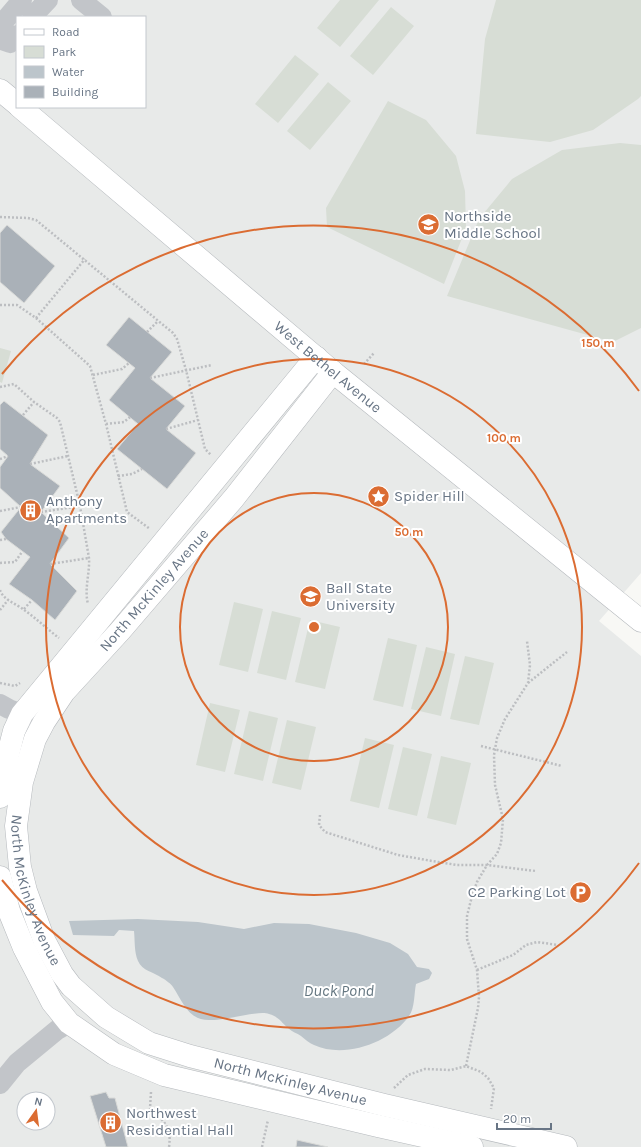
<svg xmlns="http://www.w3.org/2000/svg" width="641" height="1147" font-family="Karla,sans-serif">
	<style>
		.built { fill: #e8eae9; fill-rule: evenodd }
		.green { fill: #d7ddd5 }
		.water { fill: #bcc5cb }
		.building { fill: #aab1b8; stroke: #d9dad8 }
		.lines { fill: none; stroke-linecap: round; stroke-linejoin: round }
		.major-casing { stroke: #b5b9bd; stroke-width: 23 }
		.path { stroke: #bcbec1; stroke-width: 2.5; stroke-dasharray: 2 2; stroke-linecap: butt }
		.minor { stroke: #c2c5c9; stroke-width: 20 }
		.major { stroke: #fff; stroke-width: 22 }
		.ring { fill: none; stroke: #db6c32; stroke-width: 2 }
		.labels { text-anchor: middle; stroke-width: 4; stroke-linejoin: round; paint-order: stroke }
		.poi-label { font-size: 15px; fill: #687585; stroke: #fff; text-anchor: start }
		.street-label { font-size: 15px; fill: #687585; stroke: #fff }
		.water-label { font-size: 16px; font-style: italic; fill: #647680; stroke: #fff }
		.centre { fill: #db6c32; stroke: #fff; stroke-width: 2 }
		.ring-label { font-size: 12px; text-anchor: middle; font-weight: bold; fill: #db6c32; stroke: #fff; stroke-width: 4; stroke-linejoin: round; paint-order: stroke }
	</style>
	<rect width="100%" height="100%" fill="#f8f8f5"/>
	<!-- built -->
	<path class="built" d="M0 0H641V573L599 621 641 656V1147H0ZM17 17H145V107H17ZM24 1099H48V1123H24Z"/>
	<!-- green -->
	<path class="green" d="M340 0H379L340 47 317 28Z
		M496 0H641V96L638 99 593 130 550 142 476 134 485 39Z
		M391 7 414 26 373 75 350 56Z
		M295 55 319 74 278 123 255 104Z
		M328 82 351 101 310 150 287 131Z
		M388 101 426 120 456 156 465 191 466 228 444 284 327 227 326 208Z
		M620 143 641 145V328L613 342 447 296 479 219 512 179 562 150Z
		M0 348 11 351 2 383 0 382Z
		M234 602 263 609 248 672 219 665Z
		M272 611 301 618 286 680 257 673Z
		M310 620 340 627 325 689 295 682Z
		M388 638 417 645 403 707 373 700Z
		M426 647 455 654 441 716 411 709Z
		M465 656 494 663 479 725 450 719Z
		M210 703 240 710 225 772 196 765Z
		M249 711 278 718 263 781 234 774Z
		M287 720 316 727 301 790 272 783Z
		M365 738 394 745 379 808 350 801Z
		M403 747 432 754 417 816 388 809Z
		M441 756 471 763 456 825 427 818Z"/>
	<!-- water -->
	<path class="water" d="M138 919 198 922 244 929 274 923 309 924 356 933 390 943 408 954 417 967 429 969 432 973 429 979 416 984C414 993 415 1008 409 1016 390 1043 344 1059 314 1045 309 1043 305 1039 301 1036 297 1033 292 1032 288 1028 281 1022 279 1017 269 1014 258 1010 225 1021 209 1020 188 1020 183 1002 173 987 171 984 166 980 162 978 154 972 142 971 138 961 134 952 135 940 134 931L119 930 114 936 73 935 69 921Z"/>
	<!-- building -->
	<path class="building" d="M7 225 55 266 24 303 0 282V233Z
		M129 317 172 352 150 378 185 406 166 429 196 453 167 489 117 449 138 424 109 400 135 368 106 345Z
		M4 401 48 435 30 464 60 486 41 512 69 538 50 564 77 591 55 620 32 600 9 584 30 557 6 539 1 532 21 507 0 488V467L8 456 0 449V405Z
		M106 1092 109 1098H115L128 1147H106L90 1096Z
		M297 1140 328 1147H296Z"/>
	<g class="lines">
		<defs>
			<g id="major">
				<path d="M0 90 17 104"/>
				<path id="s1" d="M20 107 333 372 641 621"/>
				<path id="s2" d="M333 372 234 498 120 631 64 692 44 722 35 739 22 782 16 826 20 867 26 891 44 940 62 974 71 986 106 1017 149 1043 190 1056 384 1105 566 1147"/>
				<path d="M0 797 5 766 14 731 22 714 316 357"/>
				<path d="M0 877 9 911 24 948 52 1002 69 1023 114 1054 164 1075 378 1126 472 1147"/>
			</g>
		</defs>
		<!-- major casing -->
		<use href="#major" class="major-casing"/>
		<!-- path -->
		<path class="path" d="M0 217 28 218 36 220 173 333 177 339 186 370 205 449 211 455
			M0 305H17L36 318 90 366 106 424 127 512 150 529
			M36 318 85 259
			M147 332 158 321
			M364 364 374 353
			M93 375 122 369 129 363
			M150 378 212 365
			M0 387 14 384 34 402 57 418 60 422 80 506 89 558C90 573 84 589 88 604
			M23 415 34 402
			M106 424 124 422 130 417
			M166 429 198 420
			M0 459 8 456
			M30 464 68 456
			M118 476 132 474 142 469
			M0 511 21 507
			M41 512 80 506
			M0 540 6 539
			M0 563 15 562 22 552
			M50 564 89 558
			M0 590C3 600 17 604 24 610 36 618 47 629 59 638
			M24 609 32 600
			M0 610 8 600
			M0 683 15 686 20 683
			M528 683 567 652
			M481 746 562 766
			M320 815 319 825 325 832 398 855 438 862 457 865H487L536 871
			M477 970 513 955 526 945 537 942 558 945
			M466 1066 478 1008 479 997 477 970 467 939V916L472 896 477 882 487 865 497 854 501 843 503 819 495 785 494 755 497 738 505 719 528 683 530 665 527 641
			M394 1088 408 1075 425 1069 451 1070 466 1066 481 1072 488 1078 494 1088 491 1109
			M151 1092 150 1108C164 1122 172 1126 169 1147
			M262 1147 268 1120"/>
		<!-- minor -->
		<path class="minor" d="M81 0 102 17
			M32 17 48 0
			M0 26 22 0
			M2 40 10 43 17 35
			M0 704 9 709 44 722
			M0 1084 17 1063 57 1030 69 1023"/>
		<!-- major -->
		<use href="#major" class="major"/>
	</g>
	<!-- distance rings -->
	<g class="ring">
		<circle cx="314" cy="627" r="134"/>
		<circle cx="314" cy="627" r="268"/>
		<path d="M639 863A402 402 0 0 1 2 880M2 374A402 402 0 0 1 639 391"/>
	</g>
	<!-- icons -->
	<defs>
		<symbol id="school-disc" viewBox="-11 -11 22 22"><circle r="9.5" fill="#db6c32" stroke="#fff"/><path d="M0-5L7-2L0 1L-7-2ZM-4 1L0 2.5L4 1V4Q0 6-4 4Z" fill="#fff"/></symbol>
		<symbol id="sight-disc" viewBox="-11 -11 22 22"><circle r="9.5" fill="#db6c32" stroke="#fff"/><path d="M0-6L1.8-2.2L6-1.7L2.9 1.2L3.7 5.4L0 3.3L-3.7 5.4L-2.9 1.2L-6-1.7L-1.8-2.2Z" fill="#fff"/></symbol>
		<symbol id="building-disc" viewBox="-11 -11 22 22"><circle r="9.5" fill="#db6c32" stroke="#fff"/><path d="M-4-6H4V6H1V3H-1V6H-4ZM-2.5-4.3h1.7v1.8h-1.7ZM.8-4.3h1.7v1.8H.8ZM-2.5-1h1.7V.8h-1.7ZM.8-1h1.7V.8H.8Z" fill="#fff"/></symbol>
		<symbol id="university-disc" viewBox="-11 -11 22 22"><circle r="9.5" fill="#db6c32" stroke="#fff"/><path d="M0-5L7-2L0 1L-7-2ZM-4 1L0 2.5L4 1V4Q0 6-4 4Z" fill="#fff"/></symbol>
		<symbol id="parking-disc" viewBox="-11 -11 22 22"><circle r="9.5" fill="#db6c32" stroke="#fff"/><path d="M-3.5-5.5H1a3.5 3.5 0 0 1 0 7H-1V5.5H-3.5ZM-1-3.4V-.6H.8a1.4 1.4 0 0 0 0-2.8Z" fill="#fff"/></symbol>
	</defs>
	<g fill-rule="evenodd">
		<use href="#school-disc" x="416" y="212" width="25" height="25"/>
		<use href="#sight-disc" x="366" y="484" width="25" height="25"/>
		<use href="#building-disc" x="18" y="498" width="25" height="25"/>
		<use href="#university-disc" x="298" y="584" width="25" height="25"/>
		<use href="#parking-disc" x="568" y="880" width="25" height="25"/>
		<use href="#building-disc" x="98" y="1110" width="25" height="25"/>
	</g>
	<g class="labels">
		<!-- poi labels -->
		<g class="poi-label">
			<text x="444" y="221">Northside<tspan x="444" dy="17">Middle School</tspan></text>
			<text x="394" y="501">Spider Hill</text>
			<text x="46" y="506">Anthony<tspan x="46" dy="17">Apartments</tspan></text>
			<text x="326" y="593">Ball State<tspan x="326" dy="17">University</tspan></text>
			<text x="566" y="897" text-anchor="end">C2 Parking Lot</text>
			<text x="126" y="1118">Northwest<tspan x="126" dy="17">Residential Hall</tspan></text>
		</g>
		<!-- street labels -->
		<g class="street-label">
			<text dy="5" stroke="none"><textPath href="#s1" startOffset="403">West Bethel Avenue</textPath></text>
			<text transform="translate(154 590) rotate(-49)" y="5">North McKinley Avenue</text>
			<text dy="5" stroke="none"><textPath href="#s2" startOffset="630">North McKinley Avenue</textPath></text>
			<text dy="5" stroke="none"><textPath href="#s2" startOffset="978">North McKinley Avenue</textPath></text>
		</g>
		<!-- water labels -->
		<g class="water-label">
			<text x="339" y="996">Duck Pond</text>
		</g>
	</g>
	<circle cx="314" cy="627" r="6" class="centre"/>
	<g class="ring-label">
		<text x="598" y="347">150 m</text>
		<text x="504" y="442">100 m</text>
		<text x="409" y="536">50 m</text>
	</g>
	<!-- legend -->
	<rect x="16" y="16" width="130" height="92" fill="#ffffff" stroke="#c3c8ce"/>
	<rect x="24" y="29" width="20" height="6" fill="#ffffff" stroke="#c3c8ce"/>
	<text x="52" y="36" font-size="12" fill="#687585">Road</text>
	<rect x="24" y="46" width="20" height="12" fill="#d7ddd5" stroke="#c3c8ce"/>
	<text x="52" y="56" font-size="12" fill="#687585">Park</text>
	<rect x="24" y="66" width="20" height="12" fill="#bcc5cb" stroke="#c3c8ce"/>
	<text x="52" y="76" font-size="12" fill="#687585">Water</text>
	<rect x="24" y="86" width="20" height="12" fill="#aab1b8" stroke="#c3c8ce"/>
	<text x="52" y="96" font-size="12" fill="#687585">Building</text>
	<!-- north arrow -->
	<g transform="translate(36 1111) rotate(14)"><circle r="19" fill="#ffffff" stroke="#c3c8ce"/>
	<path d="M0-3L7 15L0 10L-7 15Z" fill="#db6c32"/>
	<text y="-6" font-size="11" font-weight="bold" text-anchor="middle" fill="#687585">N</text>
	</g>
	<!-- scale -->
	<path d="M497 1123v6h54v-6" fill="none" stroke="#687585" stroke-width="2"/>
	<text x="503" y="1123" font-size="12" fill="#687585" stroke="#ffffff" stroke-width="3" paint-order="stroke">20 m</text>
</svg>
